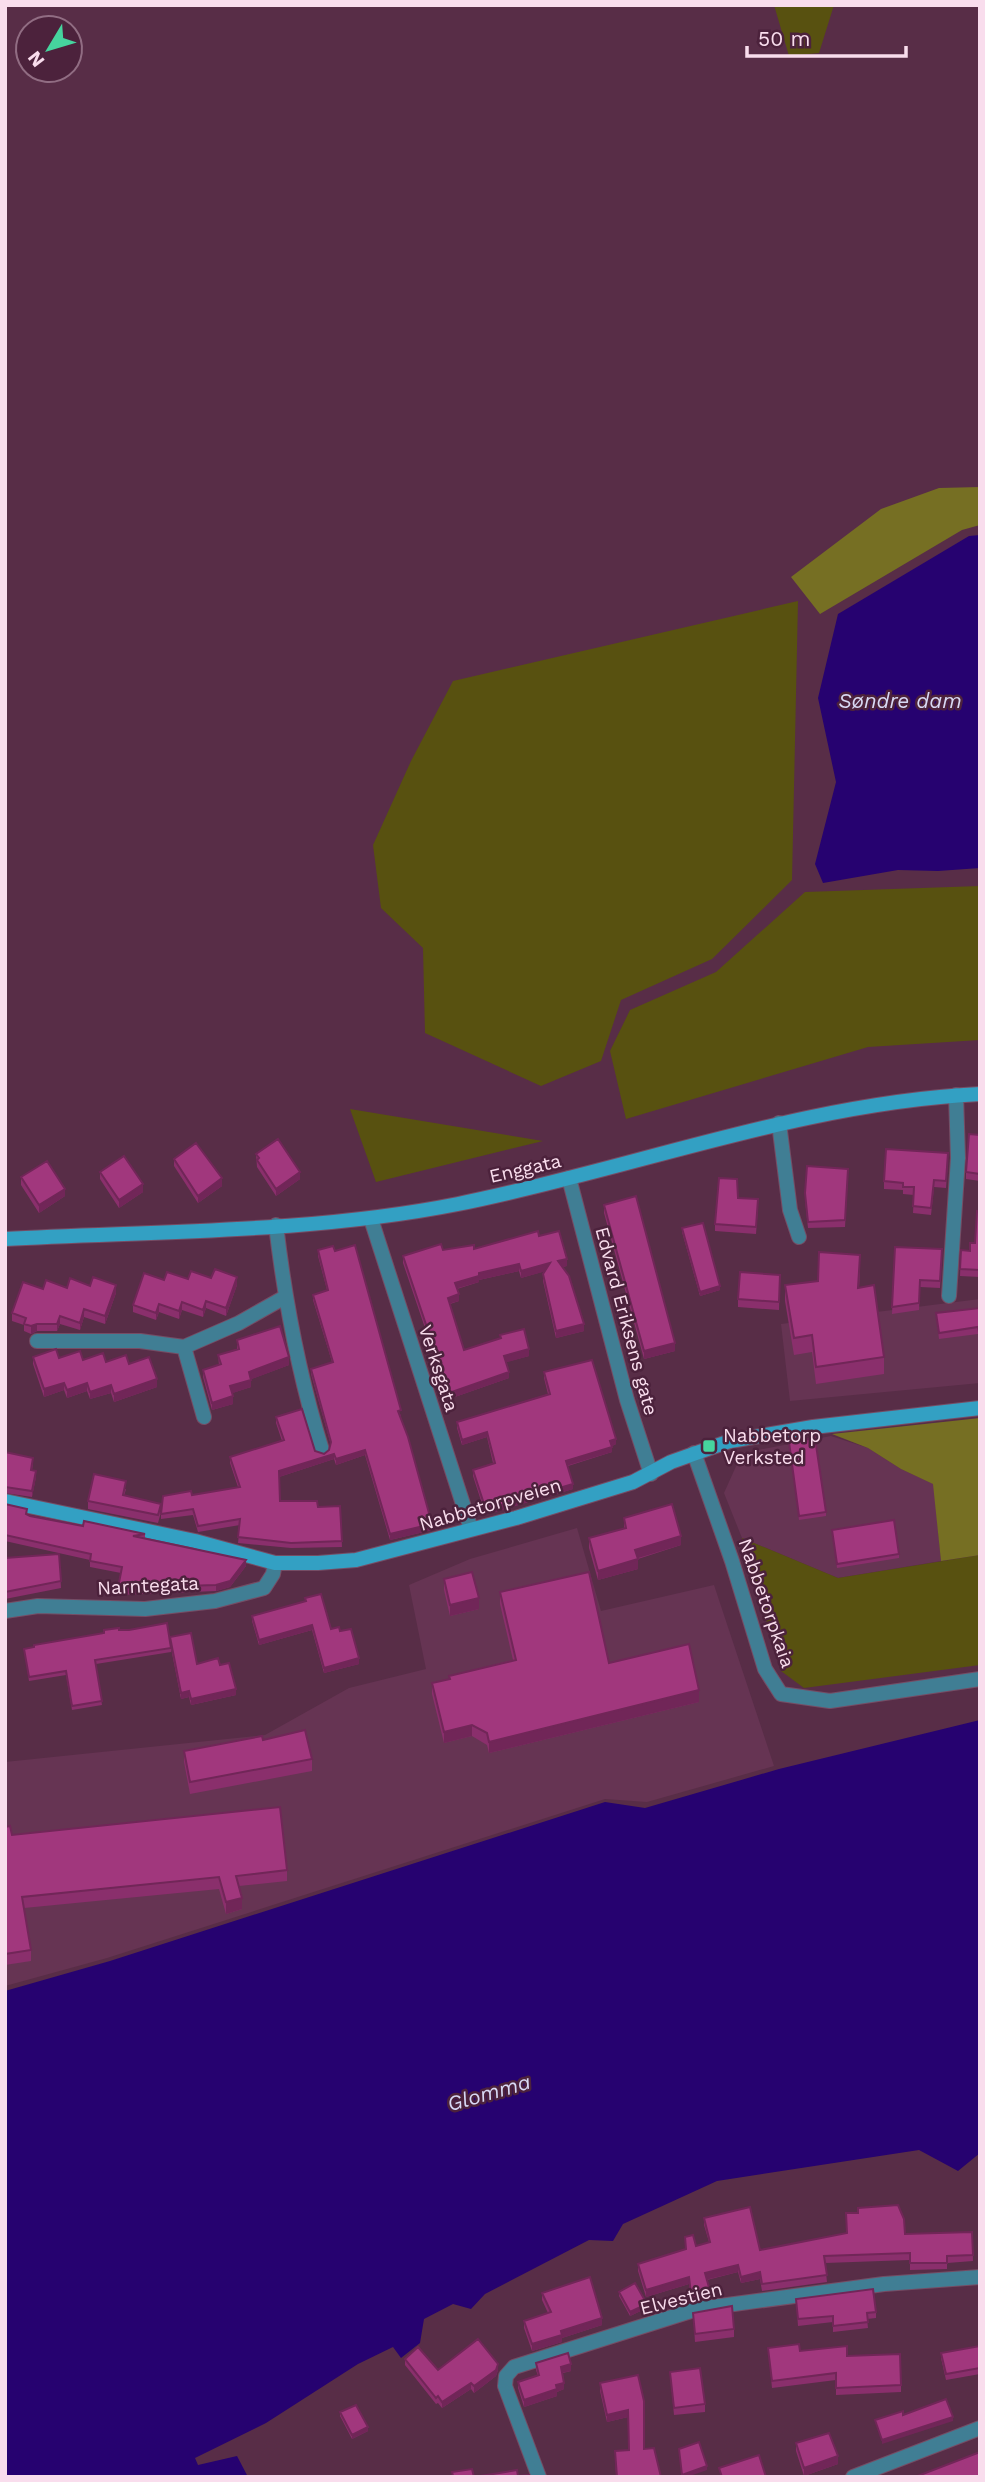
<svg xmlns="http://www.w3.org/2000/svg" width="985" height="2482" font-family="'Work Sans',sans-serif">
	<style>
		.built { fill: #663453 }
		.green { fill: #585110 }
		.forest { fill: #766f23 }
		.water { fill: #260270 }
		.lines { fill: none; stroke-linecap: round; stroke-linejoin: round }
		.street-casing { stroke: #754d65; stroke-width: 16 }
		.secondary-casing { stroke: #754d65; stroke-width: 16 }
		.street { stroke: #407e94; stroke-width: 14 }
		.secondary { stroke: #33a0c3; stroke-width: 14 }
		.wall { fill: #8a2f6c }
		.shaded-wall { fill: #712658 }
		.building { fill: #a1377d; stroke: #712658; stroke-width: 2 }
		.poi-dot { fill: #46d49e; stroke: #4c223c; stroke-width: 2.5 }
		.labels { text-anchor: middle; stroke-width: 5; stroke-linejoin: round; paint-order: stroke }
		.street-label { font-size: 19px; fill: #f9dded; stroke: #4c223c }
		.poi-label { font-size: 19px; fill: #f9dded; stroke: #4c223c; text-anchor: start }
		.water-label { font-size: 21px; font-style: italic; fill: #d8d9f5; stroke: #4c223c }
	</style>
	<rect width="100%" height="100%" fill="#582d47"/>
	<!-- built -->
	<path class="built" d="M980 1299V1383L790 1401 781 1324Z
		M831 1436 868 1448 901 1469 934 1484 941 1561 838 1578 742 1538 724 1493 742 1453Z
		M577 1528 601 1611 714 1585 774 1766 647 1802 605 1799 107 1958 5 1986V1762L265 1735 349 1688 426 1669 409 1585 470 1559Z"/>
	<!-- green -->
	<path class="green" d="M774 5H834L819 53 789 56Z
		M798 601 792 880 712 959 621 1000 601 1061 541 1086 425 1033 423 948 381 908 373 845 411 761 453 681Z
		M980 886V1040L868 1047 626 1119 610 1051 630 1010 716 972 805 892Z
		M350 1109 543 1141 376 1182Z
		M742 1538 838 1578 980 1555V1665L804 1688 781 1671Z"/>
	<!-- forest -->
	<path class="forest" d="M980 487V525L962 530 820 614 791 577 881 509 939 488Z
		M980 1418V1555L941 1561 933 1484 901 1469 868 1448 832 1434Z"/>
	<!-- water -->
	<path class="water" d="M980 535V868L938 871 898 870 823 883 815 864 836 782 818 698 838 614 969 536Z
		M980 1720V2153L958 2171 919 2150 717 2181 623 2224 613 2241 589 2240 485 2294 471 2309 453 2304 424 2319 420 2343 401 2358 393 2347 358 2364 266 2423 195 2458 198 2465 237 2456 248 2477H5V1991L110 1961 605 1802 645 1808 779 1769Z"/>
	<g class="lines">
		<defs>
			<path id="street" d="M779 1123 790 1210 799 1237
				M569 1178 627 1400 651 1474
				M371 1219 471 1529
				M276 1225C285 1302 299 1376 322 1450
				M949 1296 958 1158 956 1095
				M37 1341H140L184 1347 239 1323 285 1297
				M184 1347 204 1417
				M694 1453 732 1561 765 1669 781 1694 830 1701 980 1679
				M5 1611 38 1606 145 1609 215 1601 264 1588 273 1574 275 1563
				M539 2477 505 2386 506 2376 514 2367 697 2309 884 2284 980 2277
				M853 2477 980 2428"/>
			<path id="secondary" d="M5 1239C154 1231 312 1233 458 1204 633 1169 800 1103 980 1094
				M5 1501 195 1541 275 1563H318L356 1560 516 1518 633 1482 671 1462 730 1441 813 1427 980 1408"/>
		</defs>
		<!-- street casing -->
		<use href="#street" class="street-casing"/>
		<!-- secondary casing -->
		<use href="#secondary" class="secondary-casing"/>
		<!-- street -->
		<use href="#street" class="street"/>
		<!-- secondary -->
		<use href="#secondary" class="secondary"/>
	</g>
	<!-- wall -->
	<path class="wall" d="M980 1135V1181L966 1179V1172Z
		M256 1154 300 1179 276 1196 257 1167Z
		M174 1159 222 1186 198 1203 174 1166Z
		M948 1161 946 1188 934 1187 931 1215 913 1213 914 1195 903 1194V1190L884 1189V1181Z
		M807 1166 848 1175 845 1227 808 1228 805 1200Z
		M100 1172 143 1192 119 1208 100 1179Z
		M21 1177 65 1196 39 1213 21 1185Z
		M738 1198 758 1207 756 1234 715 1231V1224Z
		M604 1205 675 1351 644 1359 604 1213Z
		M980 1212V1277L960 1276 961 1250 970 1251 975 1243Z
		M682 1228 720 1290 700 1296 682 1232Z
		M539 1236 567 1266 562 1267 584 1331 556 1338 543 1281V1274L545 1271 521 1278 519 1271 479 1280V1282L457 1289 459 1301 450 1304 464 1350 500 1338V1335L529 1356 506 1362 509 1378 449 1399 403 1263V1256L443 1250 474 1249Z
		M895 1247 942 1249 940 1288 920 1287 919 1310 892 1314Z
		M318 1250 401 1416H400L432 1530 390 1540 365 1455 336 1465 334 1459 279 1477 280 1501 318 1507 340 1506 342 1547 291 1548 238 1543 240 1525 198 1532 193 1515 161 1519V1514L192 1495 238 1487 230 1463V1457L282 1441 276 1423V1417L315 1451 324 1454 329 1450 331 1445 311 1374V1369L332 1362 313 1300V1295L327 1290 318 1256Z
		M860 1272 859 1288 884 1357V1374L816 1384 812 1352 794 1355 785 1301V1285L818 1281Z
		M780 1275 779 1310 738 1307V1299Z
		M211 1278 237 1285 226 1316 206 1308 203 1317 182 1310 179 1319 159 1312 156 1320 133 1312V1305L164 1280Z
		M90 1286 116 1293 105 1324 84 1317 80 1330 60 1324 57 1331H37L31 1334 24 1331V1325L12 1321V1313L43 1289Z
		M980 1308V1344L978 1334 939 1339 936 1313Z
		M237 1340 289 1365 251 1379V1387L232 1393 233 1404 212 1410 203 1377V1370L219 1365 218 1355 237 1349Z
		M33 1357 129 1364 157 1387 114 1402 111 1393 90 1399 87 1391 67 1398 64 1390 44 1397 33 1364Z
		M544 1372 616 1444 612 1446V1452L568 1466 573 1489 491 1513 484 1510 473 1476V1470L493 1463 487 1437 462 1445 457 1428V1422L548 1394 544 1378Z
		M789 1442 826 1512V1516L799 1520Z
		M5 1452 33 1464 32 1470 36 1477 32 1497 5 1493Z
		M126 1489 124 1496 161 1512 158 1523 88 1509V1501Z
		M5 1504 27 1515 83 1526 145 1534V1538L246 1566 230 1587 216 1591 118 1595 121 1573 90 1567V1560L5 1541Z
		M624 1518 681 1545 638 1559V1569L598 1580 589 1548V1538L624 1529Z
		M832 1530 899 1554V1558L837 1568Z
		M59 1554 61 1588 5 1599V1558Z
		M444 1579 479 1609 450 1616 444 1590Z
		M500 1592 609 1663 699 1702 489 1753 487 1745 472 1736 444 1743 432 1694V1683L449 1679V1676L513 1660 500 1604Z
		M305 1598 331 1629 340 1631 359 1664 324 1673 312 1630 259 1645 252 1621V1616L305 1602Z
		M119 1630 171 1648V1652L96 1664 102 1705 72 1710 66 1675 29 1681 24 1649Z
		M170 1637 197 1664 220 1665 236 1695 191 1705 189 1697 181 1699 170 1643Z
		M263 1740 312 1759V1771L190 1794 184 1762V1751Z
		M5 1827 12 1835 287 1870V1881L239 1886 242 1909 226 1914 219 1889 24 1908 31 1950V1961L5 1965Z
		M704 2218 760 2250 905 2234 972 2232 973 2261 947 2263V2269L910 2270V2260L825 2263 827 2282 762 2291 760 2279 741 2283 738 2272 707 2280 710 2291V2298L691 2301 689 2284 646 2297 638 2271V2264L685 2250V2237L696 2246 709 2242 704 2225Z
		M619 2292 647 2308 630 2316 619 2296Z
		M542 2293 602 2325 562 2338V2342L532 2351 524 2328V2321L548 2313 542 2300Z
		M796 2299 876 2312V2318L867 2319 868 2328 833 2332V2322L798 2326Z
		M693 2313 734 2329V2337L695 2342Z
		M980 2346V2374L946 2380 941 2358V2353Z
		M768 2348 847 2356 901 2385V2392L836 2395V2380L772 2388Z
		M405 2359 438 2370H498L496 2376 474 2393 471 2389 442 2408 438 2403 436 2404 405 2365Z
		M536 2363 571 2371 563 2373 564 2389 557 2392V2396L524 2407 518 2388V2382L538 2376 536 2370Z
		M670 2372 705 2404V2412L674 2415Z
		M638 2375 644 2449 661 2477H616L615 2451 629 2450 628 2417 607 2422 600 2391V2383Z
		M340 2412 368 2431 352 2439 340 2416Z
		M796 2443 838 2464 804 2476 796 2451Z"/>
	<!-- shaded-wall -->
	<path class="shaded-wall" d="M300 1172V1179L276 1196V1189Z
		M222 1178V1186L198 1203V1196Z
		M143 1184V1192L119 1208V1200Z
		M65 1189V1196L39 1213V1205Z
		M567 1259V1266L558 1268V1261Z
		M550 1263V1270L521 1278V1271Z
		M519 1264V1271L479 1280V1282L455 1289V1283L479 1273Z
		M237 1277V1285L226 1316V1308Z
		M116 1285V1293L105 1324V1316Z
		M720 1286V1290L700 1296V1292Z
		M459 1294V1301L448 1304V1298Z
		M206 1301V1308L203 1317V1310Z
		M182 1302V1310L179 1319V1311Z
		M159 1304V1312L156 1320V1313Z
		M84 1309V1317L80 1330V1323Z
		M60 1316V1324L57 1331V1324Z
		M37 1324V1331L31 1334V1326Z
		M584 1324V1331L556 1338V1331Z
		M675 1343V1351L644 1359V1351Z
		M529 1349V1356L504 1363V1356Z
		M289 1357V1365L249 1380V1372Z
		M509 1372V1378L449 1399V1393Z
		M157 1379V1387L114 1402V1394Z
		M251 1380V1387L230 1394V1386Z
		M64 1383V1390L44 1397V1389Z
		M87 1383V1391L67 1398V1390Z
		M111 1385V1393L90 1399V1392Z
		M233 1396V1404L212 1410V1403Z
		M487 1432V1437L462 1445V1440Z
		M616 1439V1444L610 1447V1441Z
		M612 1447V1452L566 1466V1461Z
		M365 1450V1455L336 1465V1459Z
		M334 1454V1459L279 1477V1471Z
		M36 1471V1477L32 1497V1491Z
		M573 1484V1489L491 1513V1508Z
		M432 1524V1530L390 1540V1534Z
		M681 1536V1545L635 1559V1550Z
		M638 1559V1569L598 1580V1571Z
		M246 1560V1566L230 1587 216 1591V1585Z
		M479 1598V1609L450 1616V1605Z
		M312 1625V1630L259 1645V1640Z
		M359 1658V1664L324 1673V1668Z
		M236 1689V1695L191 1705V1699Z
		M699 1690V1702L489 1753V1742Z
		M189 1691V1697L181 1699V1693Z
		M472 1725V1736L444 1743V1732Z
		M242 1898V1909L226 1914V1902Z
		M738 2265V2272L705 2280V2273Z
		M760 2272V2279L741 2283V2277Z
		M689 2277V2284L646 2297V2290Z
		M647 2304V2308L630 2316V2312Z
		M602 2318V2325L562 2338V2342L532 2351V2344L561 2331Z
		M498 2364V2370L496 2376 474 2393V2386Z
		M571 2364V2371L561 2373V2367Z
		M471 2383V2389L442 2408V2402Z
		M564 2383V2389L557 2392V2396L524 2407V2400L556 2385Z
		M628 2410V2417L607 2422V2415Z
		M953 2417V2421L882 2444V2440Z
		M368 2427V2431L352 2439V2435Z
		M838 2456V2464L804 2476V2468Z
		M707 2466V2470L687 2477H682V2475Z"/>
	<!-- building -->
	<path class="building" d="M969 1134 980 1135V1174L966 1172Z
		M278 1139 300 1172 276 1189 257 1160 259 1158 256 1154Z
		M196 1143 222 1178 198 1196 174 1159Z
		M886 1149 948 1153 946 1181 934 1180 931 1208 913 1206 914 1187H903V1183L884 1181Z
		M124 1156 143 1184 119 1200 100 1172Z
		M47 1161 65 1189 39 1205 21 1177Z
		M807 1166 848 1169 845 1220 808 1222 805 1193Z
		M719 1178 737 1179 738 1198 758 1199 756 1227 715 1224Z
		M636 1196 675 1343 644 1351 604 1205Z
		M977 1211 980 1212V1270L960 1269 961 1250 970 1251V1243H975Z
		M703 1223 720 1286 700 1292 682 1228Z
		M538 1231 539 1236 559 1231 567 1259 558 1261 569 1276 584 1324 556 1331 543 1274 550 1263 521 1271 519 1264 479 1273V1276L455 1283 459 1294 448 1298 464 1350 501 1338 500 1335 524 1329 529 1349 504 1356 509 1372 449 1393 403 1256 441 1244 443 1250 474 1245V1249Z
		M355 1245 401 1410 398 1411 408 1437 432 1524 390 1534 365 1450 336 1459 334 1454 279 1471 280 1501H317L318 1507 340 1506 342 1541 291 1543 238 1537 240 1519 198 1526 193 1509 161 1514 163 1496 191 1491 192 1495 240 1487 230 1457 284 1440 276 1417 302 1409 315 1451 324 1454 329 1450 331 1442 311 1369 333 1362 313 1295 328 1290 318 1250 333 1246 335 1251Z
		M895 1247 942 1249 940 1281 920 1280 919 1303 892 1307Z
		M819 1252 860 1255 858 1288 874 1285 884 1357 816 1367 812 1335 794 1338 785 1285 818 1281Z
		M215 1269 237 1277 226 1308 206 1301 203 1310 182 1302 179 1311 159 1304 156 1313 133 1305 144 1273 164 1280 167 1272 188 1279 191 1271 211 1278Z
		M740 1272 780 1275 779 1302 738 1299Z
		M93 1277 116 1285 105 1316 84 1309 80 1323 60 1316 57 1324H37L31 1326 24 1324 26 1318 12 1313 23 1282 43 1289 46 1280 67 1288 70 1278 90 1286Z
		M980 1308V1337L978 1327 939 1333 936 1313Z
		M280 1326 289 1357 249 1372 251 1380 230 1386 233 1396 212 1403 203 1370 221 1364 218 1355 239 1349 237 1340Z
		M56 1349 59 1358 80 1351 83 1360 103 1353 106 1362 126 1355 129 1364 149 1357 157 1379 114 1394 111 1385 90 1392 87 1383 67 1390 64 1383 44 1389 33 1357Z
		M592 1360 616 1439 610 1441 612 1447 566 1461 573 1484 491 1508 484 1504 473 1470 495 1463 487 1432 462 1440 457 1422 550 1394 544 1372Z
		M815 1438 826 1512 799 1516 789 1442Z
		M5 1452 33 1458 31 1470 36 1471 32 1491 5 1487Z
		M94 1474 126 1481 123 1495 161 1504 158 1515 88 1501Z
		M5 1504 27 1509 26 1514 30 1516 83 1526 84 1521 145 1534 133 1536 246 1560 230 1581 216 1585 118 1588 122 1567 90 1561 91 1554 5 1535Z
		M672 1504 681 1536 635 1550 638 1559 598 1571 589 1538 626 1528 624 1518Z
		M894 1520 899 1554 837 1564 832 1530Z
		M59 1554 61 1581 5 1592V1558Z
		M472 1572 479 1598 450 1605 444 1579Z
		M589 1572 609 1663 689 1644 699 1690 489 1742 487 1733 472 1725 444 1732 432 1683 450 1679 449 1676 516 1660 500 1592Z
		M321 1594 331 1629 339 1627 340 1631 351 1629 359 1658 324 1668 312 1625 259 1640 252 1616 306 1601 305 1598Z
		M167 1623 171 1648 95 1660 102 1701 72 1706 66 1671 29 1677 24 1649 34 1647V1645L98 1634 104 1633V1630L119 1628V1630H129Z
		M191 1633 197 1664 218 1658 220 1665 229 1663 236 1689 191 1699 189 1691 181 1693 170 1637Z
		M305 1730 312 1759 190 1782 184 1751 262 1736 263 1740Z
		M280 1807 287 1870 236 1876 242 1898 226 1902 219 1877 22 1897 31 1950 5 1954V1827L10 1826 12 1835Z
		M898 2205 904 2219 905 2234 972 2232 973 2255 947 2256V2263H910V2253L824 2256 827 2275 762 2284 760 2272 741 2277 738 2265 705 2273 710 2291 691 2294 689 2277 646 2290 638 2264 686 2249 685 2237 693 2235 696 2246 710 2242 704 2218 750 2207 760 2250 847 2233 846 2213H858V2208Z
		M590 2277 602 2318 561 2331 562 2335 532 2344 524 2321 551 2312 542 2293Z
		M635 2283 647 2304 630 2312 619 2292Z
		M873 2289 876 2312 867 2313 868 2322 833 2326V2316L798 2319 796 2299Z
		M732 2306 734 2329 695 2334 693 2313Z
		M478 2339 498 2364 496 2370 474 2386 471 2383 442 2402 438 2396 436 2398 405 2359 418 2347 438 2370Z
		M799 2344 800 2351 847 2346V2356L900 2354 901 2385 836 2388V2373L772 2381 768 2348Z
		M980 2346V2368L946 2374 941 2353Z
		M568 2353 571 2364 561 2367 564 2383 556 2385 557 2389 524 2400 518 2382 539 2375 536 2363Z
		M700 2368 705 2404 674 2408 670 2372Z
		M638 2375 644 2401V2449L654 2448 661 2477H617L615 2451 629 2450 628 2410 607 2415 600 2383Z
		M946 2399 953 2417 882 2440 875 2420 903 2411V2415Z
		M356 2405 368 2427 352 2435 340 2412Z
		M829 2433 838 2456 804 2468 796 2443Z
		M699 2442 707 2466 682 2475 679 2449Z
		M980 2452V2477H915Z
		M759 2455 766 2477H722L719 2468Z
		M472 2469 474 2477 517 2470 518 2476 529 2475V2477H448L453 2476 452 2472Z"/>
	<!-- markers -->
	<rect class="poi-dot" x="702" y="1439" width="14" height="14" rx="3.5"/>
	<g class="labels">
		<!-- street labels -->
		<g class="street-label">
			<text transform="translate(525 1168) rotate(-13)" y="7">Enggata</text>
			<text transform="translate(627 1321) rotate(75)" y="7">Edvard Eriksens gate</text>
			<text transform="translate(439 1368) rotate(72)" y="7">Verksgata</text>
			<text transform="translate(490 1504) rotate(-16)" y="7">Nabbetorpveien</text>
			<text transform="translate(148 1585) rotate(-3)" y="7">Narntegata</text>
			<text transform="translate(767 1603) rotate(71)" y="7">Nabbetorpkaia</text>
			<text transform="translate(681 2298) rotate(-14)" y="7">Elvestien</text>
		</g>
		<!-- poi labels -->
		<g class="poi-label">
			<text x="723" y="1442">Nabbetorp<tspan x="723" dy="22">Verksted</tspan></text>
		</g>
		<!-- water labels -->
		<g class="water-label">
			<text x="900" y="708">Søndre dam</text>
			<text transform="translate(489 2093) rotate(-16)" y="7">Glomma</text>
		</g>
	</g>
	<!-- border -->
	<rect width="985" height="2482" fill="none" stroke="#f9dded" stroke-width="14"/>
	<!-- north arrow -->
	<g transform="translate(49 49) rotate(232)"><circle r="33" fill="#4c223c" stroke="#916d83" stroke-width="2"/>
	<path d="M0-5L12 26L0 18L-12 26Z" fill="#46d49e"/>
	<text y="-10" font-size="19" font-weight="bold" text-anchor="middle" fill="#f9dded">N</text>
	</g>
	<!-- scale -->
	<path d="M747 46v10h159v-10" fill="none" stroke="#f9dded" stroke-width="3.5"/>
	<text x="758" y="46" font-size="21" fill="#f9dded" stroke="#4c223c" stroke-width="5" paint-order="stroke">50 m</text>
</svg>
